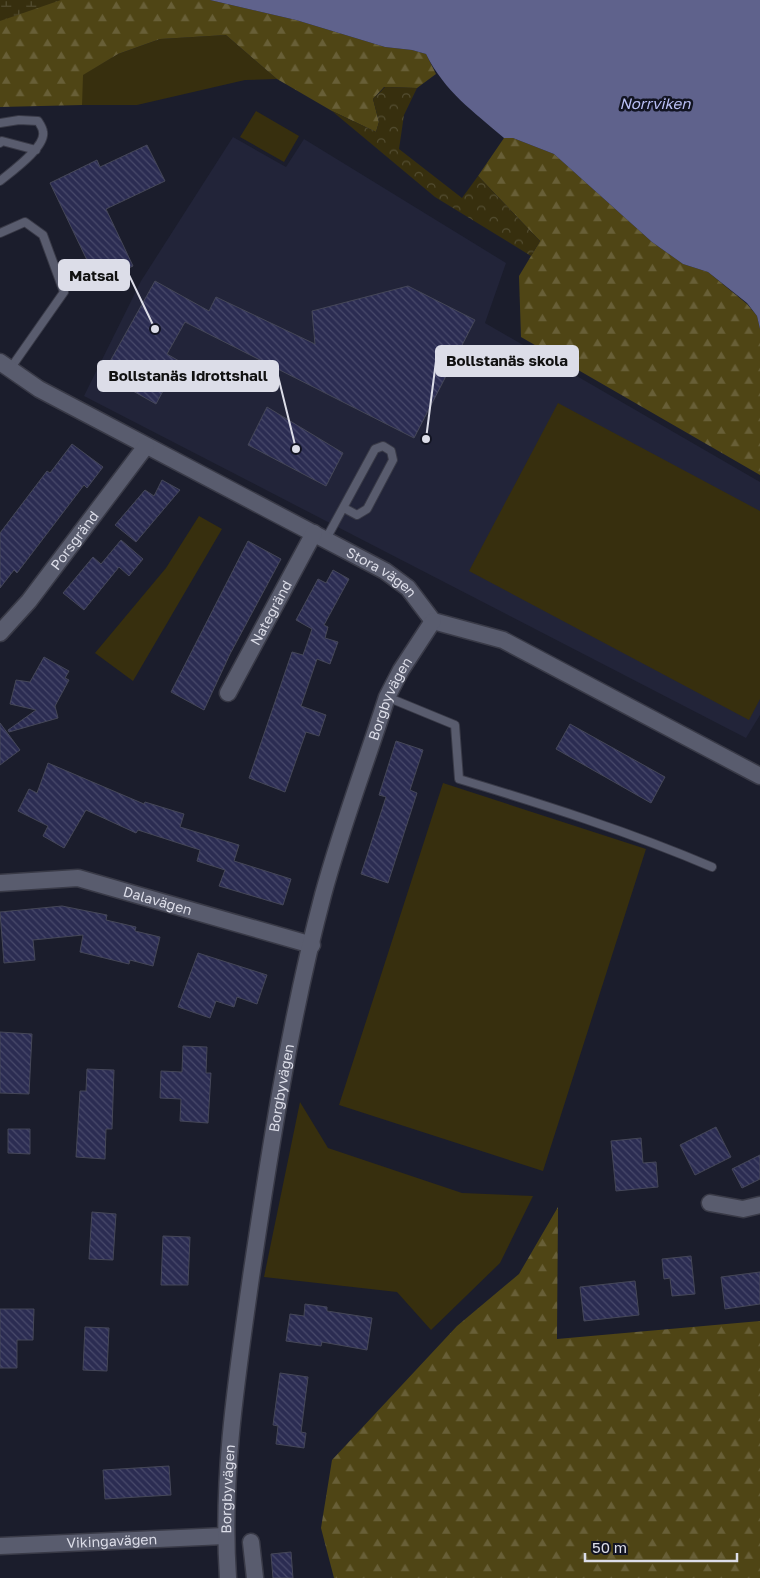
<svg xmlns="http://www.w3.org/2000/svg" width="760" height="1578" font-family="'Golos Text',sans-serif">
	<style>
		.built { fill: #222439 }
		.green { fill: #372f0e }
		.forest { fill: url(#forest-firs) }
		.wetland { fill: url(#wetland-marsh) }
		.park { fill: url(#park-crowns) }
		.water { fill: #5f628c }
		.building { fill: url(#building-back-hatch); stroke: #454758 }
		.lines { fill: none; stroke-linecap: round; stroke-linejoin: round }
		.lane-casing { stroke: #393a47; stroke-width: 10 }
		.street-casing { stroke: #393a47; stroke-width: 19 }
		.lane { stroke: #595c6e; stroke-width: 8 }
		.street { stroke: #595c6e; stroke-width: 16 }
		.labels { text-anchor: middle; stroke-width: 5; stroke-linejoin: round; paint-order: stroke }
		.street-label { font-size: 14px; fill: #dcdde8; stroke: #121422 }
		.water-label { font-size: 15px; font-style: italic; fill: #b9bff5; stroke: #121422 }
		.leader { fill: none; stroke: #dcdde8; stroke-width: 2 }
		.callout-dot { fill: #dcdde8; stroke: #121422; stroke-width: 2 }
		.callout { fill: #dcdde8; stroke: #dcdde8; stroke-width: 2 }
		.callout-label { font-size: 15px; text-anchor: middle; font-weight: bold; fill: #111 }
	</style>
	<defs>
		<pattern id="forest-firs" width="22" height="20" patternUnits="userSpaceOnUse" patternTransform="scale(1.25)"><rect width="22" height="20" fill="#4f4515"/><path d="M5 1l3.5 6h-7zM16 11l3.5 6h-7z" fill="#685f37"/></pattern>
		<pattern id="wetland-marsh" width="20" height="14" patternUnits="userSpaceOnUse" patternTransform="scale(1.25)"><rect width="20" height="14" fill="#372f0e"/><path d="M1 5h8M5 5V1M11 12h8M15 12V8" fill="none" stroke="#534d31"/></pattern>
		<pattern id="park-crowns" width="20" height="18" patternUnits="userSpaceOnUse" patternTransform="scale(1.25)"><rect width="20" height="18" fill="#372f0e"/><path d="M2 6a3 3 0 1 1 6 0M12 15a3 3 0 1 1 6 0" fill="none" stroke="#534d31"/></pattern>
		<pattern id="building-back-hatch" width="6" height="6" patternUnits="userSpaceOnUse" patternTransform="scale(1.25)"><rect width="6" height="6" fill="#2b2c52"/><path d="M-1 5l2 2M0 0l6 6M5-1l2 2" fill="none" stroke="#494a6b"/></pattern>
	</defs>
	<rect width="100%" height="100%" fill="#1b1d2c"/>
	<!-- built -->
	<path class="built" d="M233 137 286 167 304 139 506 263 485 323 760 482V715L746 738 84 396 141 281Z"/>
	<!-- green -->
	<path class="green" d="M226 35 277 79 245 80 137 105H82V75L118 54 160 39Z
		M256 111 299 136 284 162 240 137Z
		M558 403 760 511V699L749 720 469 571Z
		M199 516 222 529 133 681 95 653 166 568Z
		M443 783 646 849 543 1171 339 1105Z
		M300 1102 328 1148 462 1193 533 1196 500 1263 431 1330 397 1292 264 1277Z"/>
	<!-- forest -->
	<path class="forest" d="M0 0H210L296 20 385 47 412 50 426 54 436 74 417 88 384 87 373 99 379 122 376 132 332 111 277 79 226 35 160 39 118 54 83 75 82 105 0 107Z
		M504 138H513L554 154 652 242 683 264 708 272 747 304 757 316 760 329V475L521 337 519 276 540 241 478 176Z
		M558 1207 557 1339 760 1321V1578H334L321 1528 332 1460 457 1326 519 1274Z"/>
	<!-- wetland -->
	<path class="wetland" d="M0 0H61L0 21Z"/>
	<!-- park -->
	<path class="park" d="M385 87 417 88 404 115 399 149 462 198 478 176 540 241 531 256 435 197 332 111 376 132 379 122 373 99Z"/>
	<!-- water -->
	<path class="water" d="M210 0H760V329L757 316 747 303 708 272 683 264 652 242 554 154 513 138H504C473 111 445 92 426 54L412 50 385 47 296 20Z"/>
	<!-- building -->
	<path class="building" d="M147 145 165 181 106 209 133 266 98 283 50 183 97 160 100 167Z
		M155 281 209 311 216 297 315 344 312 311 408 286 475 320 414 438 185 322 167 354 179 361 156 404 103 374Z
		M267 407 343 453 326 486 248 445Z
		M72 444 103 467 87 488 84 485 17 573 14 570 0 588V533L47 471 50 473Z
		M162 480 180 490 136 542 115 525 145 490 154 496Z
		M121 540 143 559 129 576 119 567 84 610 63 593 93 557 101 564Z
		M248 541 281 559 230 654 204 710 171 692Z
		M333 570 349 579 324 625 328 627 325 638 338 642 330 664 317 659 301 706 326 715 319 736 306 732 285 792 249 778 292 652 303 655 312 629 296 620 318 579 326 583Z
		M44 657 69 671 65 678 69 680 55 706 58 718 9 732 8 730 36 710 10 704 16 680 30 682Z
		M0 723 20 750 0 765Z
		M570 724 665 777 651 803 556 749Z
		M396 741 423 750 410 790 417 793 388 883 361 874 386 797 379 795Z
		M48 763 144 804 145 802 184 814 180 827 239 845 234 861 291 879 283 905 219 886 225 870 197 861 200 850 138 830 136 833 86 810 64 848 43 836 48 826 18 811 29 789 37 793Z
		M62 906 107 915 106 920 136 927 135 931 160 937 153 966 130 960 129 964 80 952 83 935 33 940 35 960 4 963 0 912Z
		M198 953 267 975 257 1004 237 997 234 1007 216 1001 210 1018 178 1007Z
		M0 1032 32 1034 29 1094 0 1093Z
		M183 1046 207 1047 206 1073H211L208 1123 180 1121 181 1099 160 1098 161 1071 182 1072Z
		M87 1069 114 1070 112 1129H106L105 1159 76 1157 80 1091H86Z
		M716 1127 731 1157 695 1175 680 1145Z
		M8 1129H30V1154L8 1153Z
		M641 1138 643 1163 656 1162 658 1187 616 1191 611 1141Z
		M760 1155V1179L742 1188 732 1169Z
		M92 1212 116 1214 113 1260 89 1259Z
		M163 1236 190 1237 188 1285H161Z
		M691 1256 695 1294 672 1296 670 1278 664 1279 662 1259Z
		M760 1272V1304L725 1309 721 1277Z
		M635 1281 639 1315 584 1321 580 1287Z
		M305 1304 327 1307V1311L372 1318 367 1350 322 1342 321 1346 286 1341 290 1314 304 1316Z
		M0 1309H34L33 1340H17V1368H0Z
		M85 1327 109 1328 107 1371 83 1370Z
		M280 1373 308 1377 301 1432 306 1433 304 1448 276 1444 278 1426 273 1425Z
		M169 1466 171 1495 105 1499 103 1470Z
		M291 1552 293 1578H273L271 1554Z"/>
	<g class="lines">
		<defs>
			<path id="lane" d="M0 123 19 120 38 121C40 124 43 129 43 132 46 147 11 172 0 181
				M0 143 2 141 36 150
				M0 233 25 222 43 235 64 292 10 369
				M326 539 375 449 383 446 391 451 393 460 367 509 357 515 344 508
				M387 697 455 725 459 779C545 805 630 832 712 867"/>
			<g id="street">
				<path id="s1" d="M0 362 39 389 385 571 408 588 433 621 503 640 760 776"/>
				<path id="s2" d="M0 633 29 601 146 446"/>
				<path id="s3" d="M228 693 314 533"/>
				<path id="s4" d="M0 883 78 878 312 945"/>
				<path d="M710 1203 743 1209 760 1205"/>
				<path d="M251 1542 255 1578"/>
				<path id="s5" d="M0 1546 225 1536"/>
				<path id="s6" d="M228 1578C221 1477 237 1376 251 1277 270 1149 290 1019 323 895 341 828 366 763 387 697L401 670 433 621"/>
			</g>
		</defs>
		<!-- lane casing -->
		<use href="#lane" class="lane-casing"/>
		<!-- street casing -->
		<use href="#street" class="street-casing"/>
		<!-- lane -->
		<use href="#lane" class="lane"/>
		<!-- street -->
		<use href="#street" class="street"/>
	</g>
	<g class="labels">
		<!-- street labels -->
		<g class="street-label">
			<text dy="5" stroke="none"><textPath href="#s2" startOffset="119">Porsgränd</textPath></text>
			<text dy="5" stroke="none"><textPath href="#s1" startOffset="436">Stora vägen</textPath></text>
			<text dy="5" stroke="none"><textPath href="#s3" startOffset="91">Nategränd</textPath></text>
			<text dy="5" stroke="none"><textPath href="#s6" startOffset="899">Borgbyvägen</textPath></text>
			<text dy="5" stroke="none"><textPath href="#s4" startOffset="161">Dalavägen</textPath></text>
			<text dy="5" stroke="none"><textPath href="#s6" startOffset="494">Borgbyvägen</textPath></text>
			<text dy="5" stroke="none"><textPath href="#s6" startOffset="89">Borgbyvägen</textPath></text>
			<text dy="5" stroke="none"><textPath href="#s5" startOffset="112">Vikingavägen</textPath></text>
		</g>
		<!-- water labels -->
		<g class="water-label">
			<text x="655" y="109">Norrviken</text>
		</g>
	</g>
	<!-- callouts -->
	<path class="leader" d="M155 329L129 275M426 439L436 361M296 449L278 376"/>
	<g class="callout-dot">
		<circle cx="155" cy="329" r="5"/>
		<circle cx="426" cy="439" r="5"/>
		<circle cx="296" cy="449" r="5"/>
	</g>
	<g class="callout">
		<rect x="59" y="260" width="70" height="30" rx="5"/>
		<rect x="436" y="346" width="142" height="30" rx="5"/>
		<rect x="98" y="361" width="180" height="30" rx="5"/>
	</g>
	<g class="callout-label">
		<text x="94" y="281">Matsal</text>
		<text x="507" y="366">Bollstanäs skola</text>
		<text x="188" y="381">Bollstanäs Idrottshall</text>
	</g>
	<!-- scale -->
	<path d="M585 1553v8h152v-8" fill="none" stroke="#dcdde8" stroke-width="2.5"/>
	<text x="592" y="1553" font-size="15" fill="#dcdde8" stroke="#121422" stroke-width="4" paint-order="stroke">50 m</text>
</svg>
